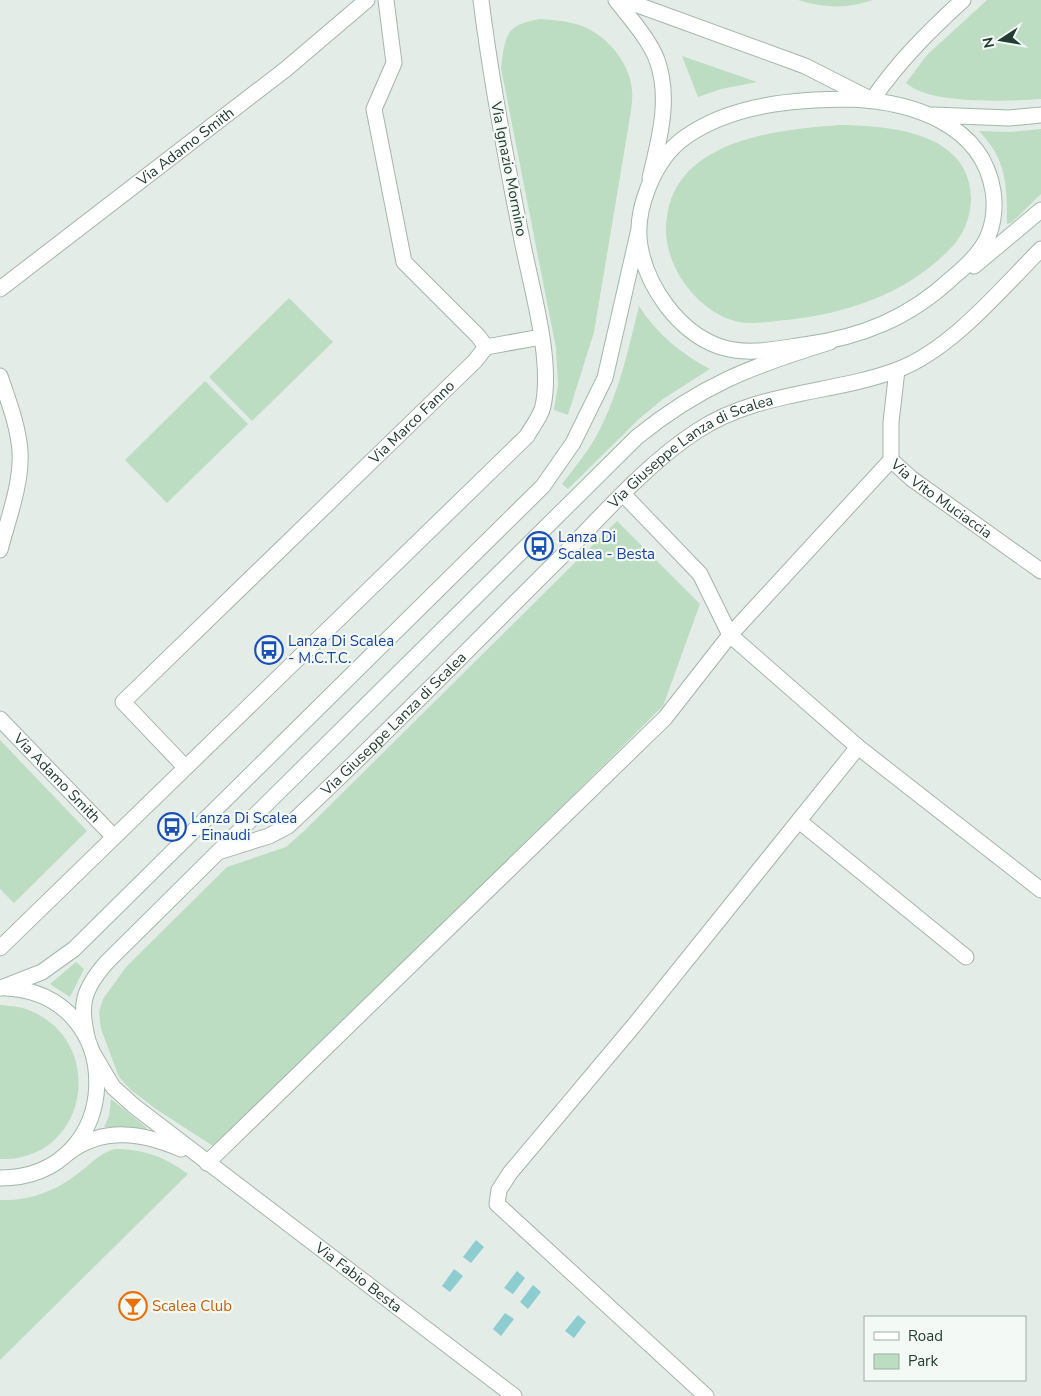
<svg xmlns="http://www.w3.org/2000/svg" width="1041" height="1396" font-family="'Nunito Sans',sans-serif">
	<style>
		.green { fill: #bcddc1 }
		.water { fill: #8dcccf }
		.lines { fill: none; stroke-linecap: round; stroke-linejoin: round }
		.street-casing { stroke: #a6b4ad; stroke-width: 17 }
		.secondary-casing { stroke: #a1b8ad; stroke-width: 17 }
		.street { stroke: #fff; stroke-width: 15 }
		.secondary { stroke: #fff; stroke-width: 15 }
		.labels { text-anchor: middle; stroke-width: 4.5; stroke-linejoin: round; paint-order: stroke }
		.street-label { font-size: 15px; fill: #233d33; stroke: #f3f9f5 }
		.transit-label { font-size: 15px; fill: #164399; stroke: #f3f9f5; text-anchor: start }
		.food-label { font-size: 15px; fill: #c56008; stroke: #f3f9f5; text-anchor: start }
	</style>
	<rect width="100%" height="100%" fill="#e3ece7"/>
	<!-- green -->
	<path class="green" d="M798 0H873C847 9 824 8 798 0Z
		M987 0H1041V99C1009 101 930 105 906 83L927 55Z
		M541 19C552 20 565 21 576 24 603 31 630 61 632 90 633 99 631 109 630 117L594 332 568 415 554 410 558 385 556 348 501 68C505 35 506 24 541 19Z
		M682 56 757 82 721 89 698 97Z
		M841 125C890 126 969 132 971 197 971 218 963 237 948 251 904 295 847 313 787 320 771 321 754 325 739 322 711 317 684 289 674 265 665 244 664 228 669 206 687 138 783 129 841 125Z
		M1041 129V194L1011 223 1007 224C1007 186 1007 160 979 131L1010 132Z
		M289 298 333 342 252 421 209 377Z
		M639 306C657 334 681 354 710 369L663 399 639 419 568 489 562 484C576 466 591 448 601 427 620 389 629 347 639 306Z
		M205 381 248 424 167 503 125 460Z
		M617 521 700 604 663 706 499 869 213 1146 156 1109 131 1090 119 1077 101 1029 99 1012 103 999 126 967 227 867 286 847 303 832Z
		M0 740 87 831 14 903 0 889Z
		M76 962 84 969 70 997 50 984Z
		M0 1005C8 1006 18 1006 26 1009 109 1039 89 1162 0 1159Z
		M111 1099 147 1128 146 1131 129 1127H104L109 1116Z
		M114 1149C144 1149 165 1157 188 1174L0 1360V1200C28 1201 54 1192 76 1175 90 1165 98 1154 114 1149Z"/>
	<!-- water -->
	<path class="water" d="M476 1240 484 1247 471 1263 463 1257Z
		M454 1269 463 1276 450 1292 442 1286Z
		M517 1271 525 1278 513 1294 504 1288Z
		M533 1285 541 1292 528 1309 520 1302Z
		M505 1313 514 1319 501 1336 493 1329Z
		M578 1315 586 1322 574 1338 565 1331Z"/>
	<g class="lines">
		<defs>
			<g id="street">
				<path d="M616 0C630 18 649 39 657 60 671 99 659 140 650 178"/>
				<path d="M624 0 805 66 872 100C898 62 929 31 963 0"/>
				<path id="s1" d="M0 289 286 69 367 0"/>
				<path d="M486 347 541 337"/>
				<path id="s2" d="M897 370 891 422V460L912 479 1041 571"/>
				<path d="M0 376C8 400 18 425 20 451 22 483 8 519 0 550"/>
				<path d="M624 495 700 574 730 635 858 747 1041 890"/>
				<path id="s3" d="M0 719 114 837"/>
				<path id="s4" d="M185 767 123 702 475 361 486 347 478 336 404 262 374 109 394 63 386 0"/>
				<path d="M799 821 966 957"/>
				<path id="s5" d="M218 852 269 836 288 826C381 740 468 649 558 560 602 516 645 465 697 431 757 391 832 394 897 370 951 350 1000 290 1041 249"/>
				<path d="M0 948 527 436C532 427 541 416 543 406 553 359 531 287 522 240 506 160 491 81 481 0"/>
				<path id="s6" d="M94 1055 113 1087 134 1106 514 1396"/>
				<path d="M68 1153C104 1126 143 1133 181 1149"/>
				<path d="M207 1163 665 718 730 635 891 460"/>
				<path d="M706 1396 497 1204 499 1190 510 1173 636 1023 858 747"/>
			</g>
			<path id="secondary" d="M852 99C911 102 982 123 993 191 996 210 993 231 982 247 974 259 963 269 952 278 909 318 862 337 804 345 776 349 746 356 718 346 678 331 647 287 640 246 634 210 654 160 684 138 731 104 796 99 852 99Z
				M933 115 1009 118 1041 115
				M974 266 1041 210
				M1 988 42 972 74 949 543 486 573 443 605 378 639 229
				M88 1041C79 1006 82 990 107 962L637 437C701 385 752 366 830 342
				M0 1178C126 1178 130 994 6 988"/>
		</defs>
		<!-- street casing -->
		<use href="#street" class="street-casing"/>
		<!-- secondary casing -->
		<use href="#secondary" class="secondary-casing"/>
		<!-- street -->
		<use href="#street" class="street"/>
		<!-- secondary -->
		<use href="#secondary" class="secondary"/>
	</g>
	<!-- icons -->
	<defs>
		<symbol id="bus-ring" viewBox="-11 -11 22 22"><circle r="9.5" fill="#f3f9f5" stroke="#1a4fb4" stroke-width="1.5"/><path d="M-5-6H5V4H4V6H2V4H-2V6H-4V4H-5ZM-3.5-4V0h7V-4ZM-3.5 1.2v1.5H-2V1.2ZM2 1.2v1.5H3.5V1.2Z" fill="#1a4fb4"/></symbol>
		<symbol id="bar-ring" viewBox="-11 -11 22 22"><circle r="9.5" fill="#f3f9f5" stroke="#e8710a" stroke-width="1.5"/><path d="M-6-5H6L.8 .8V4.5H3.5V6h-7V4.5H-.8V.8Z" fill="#e8710a"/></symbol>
	</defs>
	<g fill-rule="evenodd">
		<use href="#bus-ring" x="523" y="530" width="32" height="32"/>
		<use href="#bus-ring" x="253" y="634" width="32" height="32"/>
		<use href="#bus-ring" x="156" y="811" width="32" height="32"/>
		<use href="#bar-ring" x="117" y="1290" width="32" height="32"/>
	</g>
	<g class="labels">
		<!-- street labels -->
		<g class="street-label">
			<text dy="5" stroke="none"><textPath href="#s1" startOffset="234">Via Adamo Smith</textPath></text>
			<text transform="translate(509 169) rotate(79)" y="5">Via Ignazio Mormino</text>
			<text dy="5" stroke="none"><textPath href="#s4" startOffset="492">Via Marco Fanno</textPath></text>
			<text dy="5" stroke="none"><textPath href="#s5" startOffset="628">Via Giuseppe Lanza di Scalea</textPath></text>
			<text dy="5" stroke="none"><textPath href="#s2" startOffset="154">Via Vito Muciaccia</textPath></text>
			<text dy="5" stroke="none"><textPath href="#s5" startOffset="222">Via Giuseppe Lanza di Scalea</textPath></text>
			<text dy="5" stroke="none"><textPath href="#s3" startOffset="82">Via Adamo Smith</textPath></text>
			<text dy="5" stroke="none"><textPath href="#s6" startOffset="348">Via Fabio Besta</textPath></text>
		</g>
		<!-- transit labels -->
		<g class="transit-label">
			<text x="558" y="542">Lanza Di<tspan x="558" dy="17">Scalea - Besta</tspan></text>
			<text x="288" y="646">Lanza Di Scalea<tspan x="288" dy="17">- M.C.T.C.</tspan></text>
			<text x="191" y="823">Lanza Di Scalea<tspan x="191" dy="17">- Einaudi</tspan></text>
		</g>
		<!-- food labels -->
		<g class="food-label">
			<text x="152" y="1311">Scalea Club</text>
		</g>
	</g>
	<!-- legend -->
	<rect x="864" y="1316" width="162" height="65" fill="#f3f9f5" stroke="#a0aea7"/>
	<rect x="874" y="1332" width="25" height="8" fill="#ffffff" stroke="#a0aea7"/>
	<text x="908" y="1341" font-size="15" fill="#233d33">Road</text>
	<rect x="874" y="1354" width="25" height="15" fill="#bcddc1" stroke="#a0aea7"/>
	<text x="908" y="1366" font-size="15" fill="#233d33">Park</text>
	<!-- north arrow -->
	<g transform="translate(1001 40) rotate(258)" stroke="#f3f9f5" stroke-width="4" paint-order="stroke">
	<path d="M0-4L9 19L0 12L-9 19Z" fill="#233d33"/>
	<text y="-8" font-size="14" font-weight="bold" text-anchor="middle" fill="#233d33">N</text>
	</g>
</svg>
